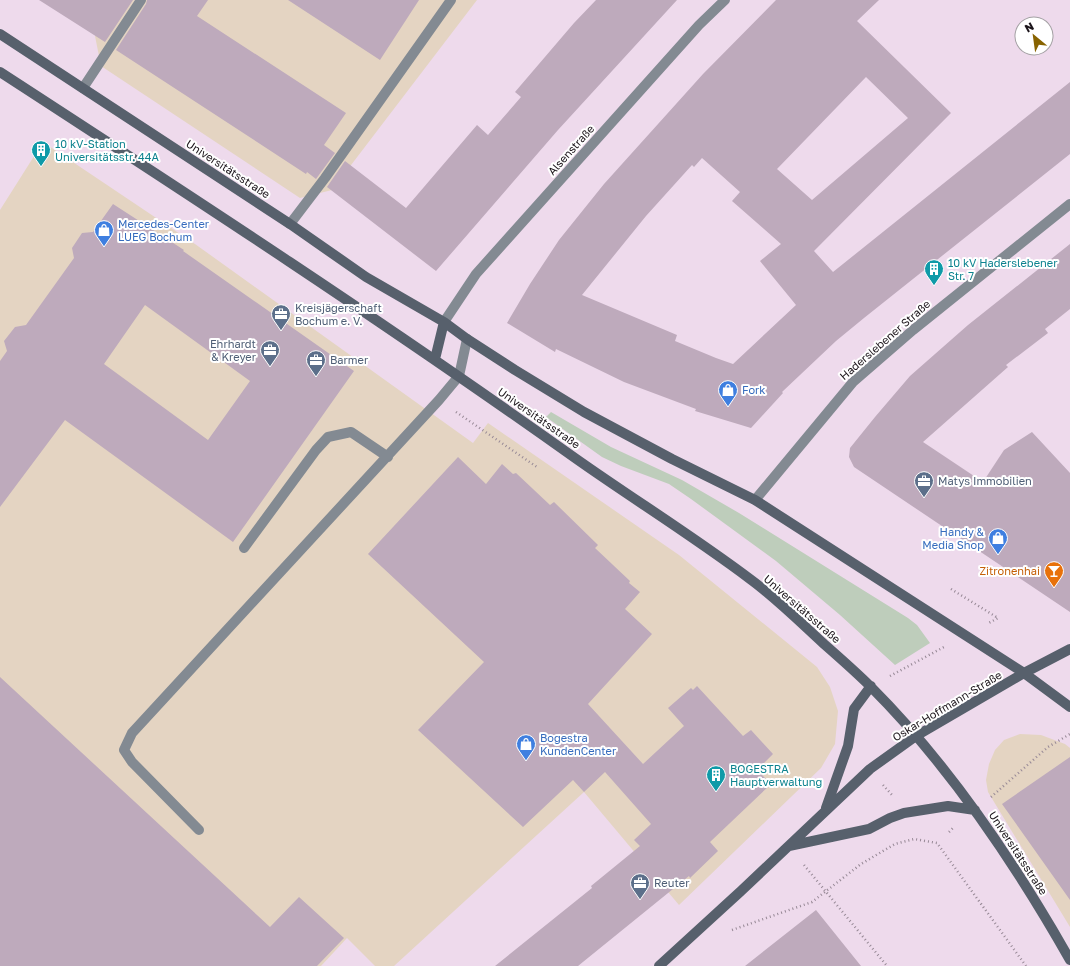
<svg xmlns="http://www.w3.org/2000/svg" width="1070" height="966" font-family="'Golos Text',sans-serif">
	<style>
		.commercial { fill: #e4d4c2 }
		.green { fill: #becdbb }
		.building { fill: #beaabc; fill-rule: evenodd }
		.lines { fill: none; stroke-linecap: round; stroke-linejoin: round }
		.path { stroke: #968895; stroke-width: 2.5; stroke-dasharray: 1 3; stroke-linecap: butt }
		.lane { stroke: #838a92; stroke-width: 10 }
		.street { stroke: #838a92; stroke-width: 10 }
		.secondary { stroke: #57606c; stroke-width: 10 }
		.labels { text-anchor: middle; stroke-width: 4; stroke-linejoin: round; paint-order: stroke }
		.culture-label { font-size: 11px; fill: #0d838f; stroke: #fff; text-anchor: start }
		.street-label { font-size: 11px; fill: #1c151b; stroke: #fff }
		.shop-label { font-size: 11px; fill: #366cbe; stroke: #fff; text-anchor: start }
		.service-label { font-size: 11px; fill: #4e5e75; stroke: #fff; text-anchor: start }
		.food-label { font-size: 11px; fill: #c56008; stroke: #fff; text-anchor: end }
	</style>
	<rect width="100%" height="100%" fill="#eedaec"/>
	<!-- commercial -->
	<path class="commercial" d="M115 0H477L332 190 300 198 101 66 95 36Z
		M43 142 195 244 473 443 488 423 679 555 817 667 830 687 838 711 835 744 821 768 679 905 584 792 394 966H375L347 938 321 966H0V210Z
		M1020 734 1041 735 1065 744 1070 748V927L988 792 986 780 989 764 995 750 1004 740Z"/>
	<!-- green -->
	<path class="green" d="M551 412 611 447 682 480 739 513 908 618 917 625 930 643 895 665 840 615 776 561 691 499 669 484 621 466 602 457 546 417Z"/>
	<!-- building -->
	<path class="building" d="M39 0H133L105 42Z
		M147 0H208L197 16 346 113 324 145 335 153 316 179 307 172 306 174 116 50 146 4Z
		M288 0H419L380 60Z
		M596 0H677L558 130 436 271 327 187 345 161 406 208 477 125 488 135 521 97 515 92 574 23Z
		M776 0H879L857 21 951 113 814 251 833 272 1070 82V154L864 318 836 341 782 392 783 393 751 428 695 411 696 409 624 382 556 349 555 352 507 323 530 284 559 240 604 184 703 74ZM866 77 908 118 812 200 777 169ZM702 158 740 192 732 201 781 244 760 261 796 305 733 364 716 358 675 341 677 335 582 295 646 216 692 165 694 167Z
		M113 204 184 250 183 251 354 371 233 542 65 420 0 507V361L7 351 4 341 15 327 26 325 74 258 72 248 82 233 93 232ZM145 305 250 381 208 440 104 364Z
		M1070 244V309L1045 329 1048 333 1006 365 1008 367 923 442 983 482 1004 450 1032 432 1070 473V612L854 467 849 457 850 448 875 417 910 376 968 325Z
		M458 457 486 484 502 464 513 474 516 473 550 505 554 502 598 545 595 548 630 581 629 583 640 592 625 609 652 634 588 704 643 764 684 726 668 708 691 688 693 690 697 686 743 736 751 730 773 754 757 770 771 784 710 842 718 851 690 878 689 876 578 966H495L592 888 591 886 640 846 634 840 651 824 605 772 584 792 573 780 523 827 418 730 484 662 368 554Z
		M0 677 270 927 299 897 344 938 317 966H0Z
		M1070 757V900L1002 804Z
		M816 910 861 966H745Z"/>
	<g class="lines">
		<!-- path -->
		<path class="path" d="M456 412 537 467
			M951 589 998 618 987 624
			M890 676 944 647
			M883 785 892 795
			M991 797 1048 747 1070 734
			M949 832 953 828
			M804 865 887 966
			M732 930 812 902 861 864 895 844 914 839 937 843 1026 966"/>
		<!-- lane -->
		<path class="lane" d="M83 88 141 0
			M290 224 325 178 451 0
			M244 548 316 450 328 437 351 432 388 457
			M199 830 132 762 124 750 132 733 439 400 459 376 467 339"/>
		<!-- street -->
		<path class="street" d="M444 322 476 274 699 25 725 0
			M755 500 853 382 913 330 1070 204"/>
		<!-- secondary -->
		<path class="secondary" d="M0 34 290 224 366 277 444 322 467 339 515 370 584 412 672 459 755 500 1024 673 1070 707
			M0 72C194 198 387 324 575 458 633 499 693 536 750 579 776 598 800 622 824 644 840 658 856 672 871 687 950 766 1015 863 1070 960
			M435 359 444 322
			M826 808 848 746 854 709 871 686
			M789 846 869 829 890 818 904 813 948 806 975 810
			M659 966 741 891 870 769 916 736 1024 673 1070 649"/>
	</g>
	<!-- icons -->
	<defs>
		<symbol id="building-pin" viewBox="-11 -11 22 30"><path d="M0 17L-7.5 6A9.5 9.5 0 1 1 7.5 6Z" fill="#0f9aa8" stroke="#fff"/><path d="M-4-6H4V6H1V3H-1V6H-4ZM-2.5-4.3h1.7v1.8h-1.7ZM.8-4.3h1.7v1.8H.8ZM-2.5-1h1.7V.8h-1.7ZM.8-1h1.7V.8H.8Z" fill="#fff"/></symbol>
		<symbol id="shop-pin" viewBox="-11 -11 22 30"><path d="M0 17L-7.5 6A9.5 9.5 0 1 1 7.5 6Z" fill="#3f7fe0" stroke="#fff"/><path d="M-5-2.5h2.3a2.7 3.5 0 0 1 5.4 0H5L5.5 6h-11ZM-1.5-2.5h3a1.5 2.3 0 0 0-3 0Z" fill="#fff"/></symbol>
		<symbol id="office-pin" viewBox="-11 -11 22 30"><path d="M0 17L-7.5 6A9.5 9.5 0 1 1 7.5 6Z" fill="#5c6f8a" stroke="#fff"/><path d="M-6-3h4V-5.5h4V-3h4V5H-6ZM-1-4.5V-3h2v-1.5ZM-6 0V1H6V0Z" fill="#fff"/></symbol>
		<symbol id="bar-pin" viewBox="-11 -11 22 30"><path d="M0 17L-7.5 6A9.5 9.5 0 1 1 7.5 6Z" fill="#e8710a" stroke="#fff"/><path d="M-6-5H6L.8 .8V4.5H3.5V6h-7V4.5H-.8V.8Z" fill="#fff"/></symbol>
	</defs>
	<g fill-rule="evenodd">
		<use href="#building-pin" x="30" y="139" width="22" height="30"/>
		<use href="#shop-pin" x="93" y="219" width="22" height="30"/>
		<use href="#building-pin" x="923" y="258" width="22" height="30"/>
		<use href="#office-pin" x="270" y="303" width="22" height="30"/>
		<use href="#office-pin" x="259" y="339" width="22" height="30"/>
		<use href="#office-pin" x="305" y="349" width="22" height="30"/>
		<use href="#shop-pin" x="717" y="379" width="22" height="30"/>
		<use href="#office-pin" x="913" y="470" width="22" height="30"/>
		<use href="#shop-pin" x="987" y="527" width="22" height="30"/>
		<use href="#bar-pin" x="1043" y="560" width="22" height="30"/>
		<use href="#shop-pin" x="515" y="733" width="22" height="30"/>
		<use href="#building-pin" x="705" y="764" width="22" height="30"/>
		<use href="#office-pin" x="629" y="872" width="22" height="30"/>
	</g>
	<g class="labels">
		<!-- culture labels -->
		<g class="culture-label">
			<text x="55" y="148">10 kV-Station<tspan x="55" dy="13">Universitätsstr. 44A</tspan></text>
			<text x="948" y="267">10 kV Haderslebener<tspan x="948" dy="13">Str. 7</tspan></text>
			<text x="730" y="773">BOGESTRA<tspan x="730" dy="13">Hauptverwaltung</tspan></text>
		</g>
		<!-- street labels -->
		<g class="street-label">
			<text transform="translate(571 150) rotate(-48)" y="4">Alsenstraße</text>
			<text transform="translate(228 169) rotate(33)" y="4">Universitätsstraße</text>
			<text transform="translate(885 340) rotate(-41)" y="4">Haderslebener Straße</text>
			<text transform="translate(539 418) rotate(35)" y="4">Universitätsstraße</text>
			<text transform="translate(802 609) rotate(41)" y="4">Universitätsstraße</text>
			<text transform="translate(947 706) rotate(-31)" y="4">Oskar-Hoffmann-Straße</text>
			<text transform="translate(1018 853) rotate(57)" y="4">Universitätsstraße</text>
		</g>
		<!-- shop labels -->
		<g class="shop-label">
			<text x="118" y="228">Mercedes-Center<tspan x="118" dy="13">LUEG Bochum</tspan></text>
			<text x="742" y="394">Fork</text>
			<text x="984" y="536" text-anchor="end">Handy &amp;<tspan x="984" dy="13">Media Shop</tspan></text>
			<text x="540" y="742">Bogestra<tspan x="540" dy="13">KundenCenter</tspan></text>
		</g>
		<!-- service labels -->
		<g class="service-label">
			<text x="295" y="312">Kreisjägerschaft<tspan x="295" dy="13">Bochum e. V.</tspan></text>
			<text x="256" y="348" text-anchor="end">Ehrhardt<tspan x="256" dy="13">&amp; Kreyer</tspan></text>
			<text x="330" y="364">Barmer</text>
			<text x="938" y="485">Matys Immobilien</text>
			<text x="654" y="887">Reuter</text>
		</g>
		<!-- food labels -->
		<g class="food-label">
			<text x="1040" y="575">Zitronenhai</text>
		</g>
	</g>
	<!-- north arrow -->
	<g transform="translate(1034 36) rotate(331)"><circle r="19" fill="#ffffff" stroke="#a4a1a4"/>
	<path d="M0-3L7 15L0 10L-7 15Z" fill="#886300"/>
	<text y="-6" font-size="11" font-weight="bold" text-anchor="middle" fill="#1c151b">N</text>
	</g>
</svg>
